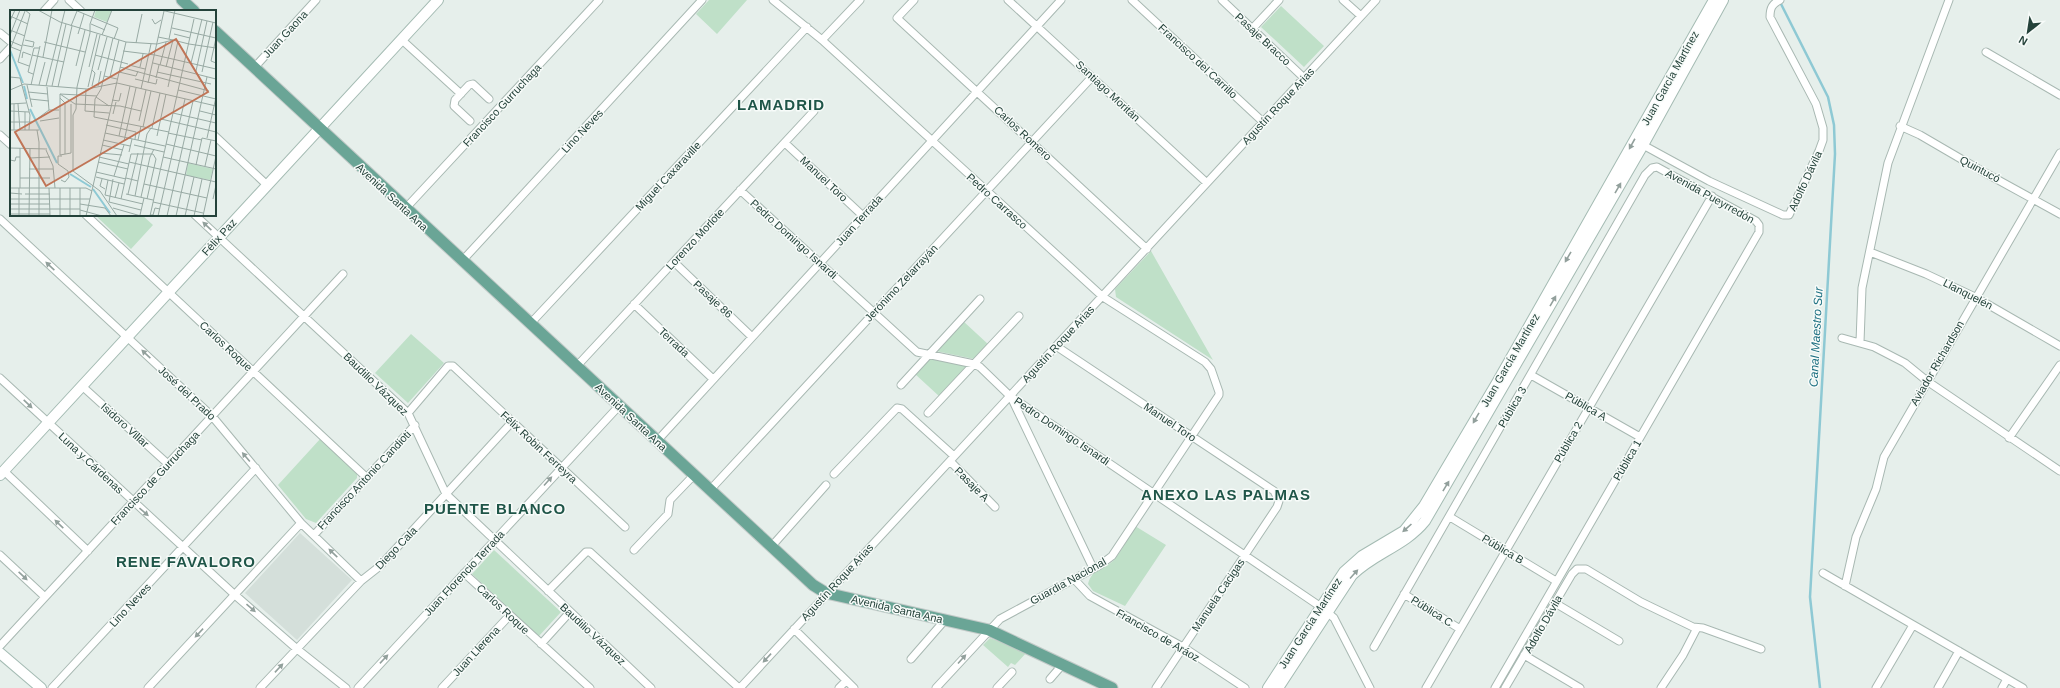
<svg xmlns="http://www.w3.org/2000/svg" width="2060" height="688" font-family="Arial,sans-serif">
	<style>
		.built { fill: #d4dfda }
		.green { fill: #bfe0c8 }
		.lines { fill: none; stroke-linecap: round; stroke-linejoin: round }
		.stream { stroke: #8ec9d4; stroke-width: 2.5 }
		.minor-casing { stroke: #a8b8b2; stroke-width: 9 }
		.secondary-casing { stroke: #a4bbb3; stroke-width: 12 }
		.primary-casing { stroke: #c2cac8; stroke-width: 13 }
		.minor { stroke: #fff; stroke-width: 7 }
		.secondary { stroke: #fff; stroke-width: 10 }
		.primary { stroke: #6aa596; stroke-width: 11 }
		.oneway { fill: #92a09c }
		.labels { text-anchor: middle; stroke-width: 3; stroke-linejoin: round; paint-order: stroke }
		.street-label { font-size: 11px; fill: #24423a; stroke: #f7fbf9 }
		.water-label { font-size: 12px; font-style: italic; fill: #1c6f80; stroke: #f7fbf9 }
		.district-label { font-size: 15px; font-weight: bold; letter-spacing: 1px; fill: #1f5548; stroke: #f7fbf9 }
		.inset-river { fill: none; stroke: #8ec9d4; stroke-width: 2 }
		.inset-road { fill: none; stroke: #98aaa4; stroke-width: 1 }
		.view { fill: #c07456; fill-opacity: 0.15; stroke: #c07456; stroke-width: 2 }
		.inset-edge { fill: none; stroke: #24423a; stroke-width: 2 }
	</style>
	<rect width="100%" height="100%" fill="#e6efeb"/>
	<!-- built -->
	<path class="built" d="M300 533 352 580 297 640 245 593Z"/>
	<!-- green -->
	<path class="green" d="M709 0H747L717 34 696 14Z
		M1281 6 1324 46 1304 67 1261 27Z
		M95 215H142L153 225 131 249Z
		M1151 251 1213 360 1116 297 1115 289Z
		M963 321 989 345 974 359 936 351Z
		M411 334 444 363 408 403 375 373Z
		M929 358 969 366 940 397 915 374Z
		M321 438 357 472V478L316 523 306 519 278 485Z
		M1135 526 1166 545 1125 606 1093 591 1088 584C1093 567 1102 571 1113 561 1122 552 1128 537 1135 526Z
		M494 550 561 612 539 636 472 574Z
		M990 638 1027 652 1015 665 1011 663 1008 667 983 645Z"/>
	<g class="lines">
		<!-- stream -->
		<path class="stream" d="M1780 2 1828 97 1834 125 1835 154 1810 597 1820 688"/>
		<defs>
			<path id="minor" d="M69 0 81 11
				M773 0 822 40 1103 297 1205 362 1211 369 1219 392V395L1112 556 1100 565 1000 619 936 688
				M914 0 897 18 1147 249
				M1008 0 1207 183
				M1132 0 1263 122
				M1222 0 1304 78
				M1343 0 1361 16
				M44 11 54 0
				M1252 29 1279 0
				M0 33 11 42
				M402 40 461 94
				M822 40 860 0
				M1986 52 2060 95
				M0 59 11 47
				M254 68 316 0
				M470 121 454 106 455 100 469 85 473 84 489 99
				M1900 126 1920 135 1980 170 2060 214
				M0 135 11 145
				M215 136 267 185
				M785 143 863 216
				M1643 145 1709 181 1783 215H1789L1819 151 1823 140V128L1816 104 1770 17C1770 8 1772 4 1780 0
				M740 190 917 352 974 364 980 367 1010 396 1321 607 1334 618 1370 688
				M405 209 599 0
				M86 215 366 477
				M195 215 408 413 446 494 651 688
				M0 219 212 416 301 523 361 581
				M1870 252 1926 274 1975 297 2060 346
				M462 261 702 0
				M674 262 752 337
				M634 304 713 379
				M530 324 807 27
				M1842 338 1874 347 1905 363 1927 381 2060 471
				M1860 342 1862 288 1888 163 1949 0
				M1056 346 1274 491 1279 501 1277 507 1156 688
				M576 367 814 111
				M1531 375 1640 437
				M0 378 235 595 297 649 346 688
				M901 385 980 299
				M82 386 168 464
				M1011 397 1093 568
				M408 413 448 366H453L625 527
				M928 413 1019 316
				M2009 438 2060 365
				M657 441 1061 0
				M950 461 995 507
				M4 471 88 551
				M834 474 897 408 902 409 954 456
				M710 490 1092 77
				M1450 517 1556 581
				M314 535 415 425
				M771 547 826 485
				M634 550 668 514 670 500 694 475
				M0 555 45 597
				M464 573 590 688
				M1823 573 2023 688
				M1074 579 1090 596 1183 647 1245 688
				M1845 586 1856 537 1876 489 1884 457 2060 153
				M548 591 586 552H590L739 688
				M1404 594 1460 629
				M1555 603 1619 641
				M794 629 854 688
				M541 644 570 612
				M0 646 343 274
				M1374 647 1645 175 1652 168 1657 167 1756 221 1759 225V232L1495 688
				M1524 655 1580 688
				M911 659 945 620
				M1050 679 1063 664
				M52 688 256 468
				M148 688 301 523
				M260 688 361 581 380 566 512 422
				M358 688 619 406
				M442 688 510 615
				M740 688 1376 0
				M839 688 846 681
				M997 688 1012 672
				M1426 688 1712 196
				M1505 688 1572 574 1577 569H1586L1641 602 1693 627 1703 628 1761 649
				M1661 688 1683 655 1697 628
				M1876 688 1913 625
				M1938 688 1959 651
				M2002 688 2007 679"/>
			<path id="secondary" d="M0 475 438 0
				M0 653 41 688
				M1268 688 1344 572 1362 556 1404 531 1424 506 1498 381 1714 0
				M1278 688 1352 575C1374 553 1405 546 1425 521L1643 145 1723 0"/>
			<path id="primary" d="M182 0 194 11
				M215 31 813 585 826 593 989 630 1112 688"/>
		</defs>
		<!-- minor casing -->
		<use href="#minor" class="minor-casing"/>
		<!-- secondary casing -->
		<use href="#secondary" class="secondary-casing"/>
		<!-- primary casing -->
		<use href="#primary" class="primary-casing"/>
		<!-- minor -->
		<use href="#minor" class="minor"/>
		<!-- secondary -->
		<use href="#secondary" class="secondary"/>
		<!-- primary -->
		<use href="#primary" class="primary"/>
	</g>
	<!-- one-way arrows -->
	<defs><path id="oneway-solid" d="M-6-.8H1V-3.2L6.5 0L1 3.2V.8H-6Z"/></defs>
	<g class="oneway">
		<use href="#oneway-solid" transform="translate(1632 144) rotate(119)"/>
		<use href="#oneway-solid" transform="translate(1618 188) rotate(-60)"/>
		<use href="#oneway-solid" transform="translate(207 226) rotate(-137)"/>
		<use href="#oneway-solid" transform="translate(1568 257) rotate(120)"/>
		<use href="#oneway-solid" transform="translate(50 266) rotate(-137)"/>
		<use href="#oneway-solid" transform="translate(1553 301) rotate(-60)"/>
		<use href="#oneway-solid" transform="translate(146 354) rotate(-137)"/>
		<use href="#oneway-solid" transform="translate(28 404) rotate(44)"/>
		<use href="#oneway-solid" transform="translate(1476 418) rotate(120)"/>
		<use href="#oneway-solid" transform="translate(246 457) rotate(-130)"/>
		<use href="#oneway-solid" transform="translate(548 481) rotate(-48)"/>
		<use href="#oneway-solid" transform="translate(1446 486) rotate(-59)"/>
		<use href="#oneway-solid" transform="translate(144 512) rotate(41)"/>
		<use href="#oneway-solid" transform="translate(59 524) rotate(-136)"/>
		<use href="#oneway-solid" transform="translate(1407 528) rotate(138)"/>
		<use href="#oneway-solid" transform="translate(333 553) rotate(-136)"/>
		<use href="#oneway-solid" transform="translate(1354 574) rotate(-48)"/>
		<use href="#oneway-solid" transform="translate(23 576) rotate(43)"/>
		<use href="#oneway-solid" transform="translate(251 608) rotate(41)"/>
		<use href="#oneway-solid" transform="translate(199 633) rotate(133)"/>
		<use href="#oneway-solid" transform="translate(767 658) rotate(133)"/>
		<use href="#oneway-solid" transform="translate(384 659) rotate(-47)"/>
		<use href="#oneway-solid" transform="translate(962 659) rotate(-48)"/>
		<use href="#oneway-solid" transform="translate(279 668) rotate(-47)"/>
	</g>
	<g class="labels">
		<!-- street labels -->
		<g class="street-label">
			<text transform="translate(285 34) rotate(-47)" y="4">Juan Gaona</text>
			<text transform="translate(1263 39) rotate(43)" y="4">Pasaje Bracco</text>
			<text transform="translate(1198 61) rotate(43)" y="4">Francisco del Carrillo</text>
			<text transform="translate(1670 78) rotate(-61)" y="4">Juan García Martínez</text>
			<text transform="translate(1108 91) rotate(43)" y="4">Santiago Moritán</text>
			<text transform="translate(502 105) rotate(-47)" y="4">Francisco Gurruchaga</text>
			<text transform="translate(1278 106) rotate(-47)" y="4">Agustín Roque Arias</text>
			<text transform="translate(582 131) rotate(-47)" y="4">Lino Neves</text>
			<text transform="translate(1023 133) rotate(43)" y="4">Carlos Romero</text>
			<text transform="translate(1980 169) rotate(28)" y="4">Quintucó</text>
			<text transform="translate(668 176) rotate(-47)" y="4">Miguel Caxaraville</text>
			<text transform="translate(824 179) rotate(43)" y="4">Manuel Toro</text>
			<text transform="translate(1805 181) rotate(-65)" y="4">Adolfo Dávila</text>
			<text transform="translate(1710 196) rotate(29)" y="4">Avenida Pueyrredón</text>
			<text transform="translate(392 197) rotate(43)" y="4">Avenida Santa Ana</text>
			<text transform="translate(997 201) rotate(42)" y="4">Pedro Carrasco</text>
			<text transform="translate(859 220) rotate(-48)" y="4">Juan Terrada</text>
			<text transform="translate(219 237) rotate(-48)" y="4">Félix Paz</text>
			<text transform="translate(695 239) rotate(-47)" y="4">Lorenzo Morlote</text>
			<text transform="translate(794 239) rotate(42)" y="4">Pedro Domingo Isnardi</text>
			<text transform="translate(901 283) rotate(-47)" y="4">Jerónimo Zelarrayán</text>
			<text transform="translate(1968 294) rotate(27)" y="4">Llanquelén</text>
			<text transform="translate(713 299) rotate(43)" y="4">Pasaje 86</text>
			<text transform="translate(674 342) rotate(43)" y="4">Terrada</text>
			<text transform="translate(1058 344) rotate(-47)" y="4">Agustín Roque Arias</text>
			<text transform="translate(226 346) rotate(43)" y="4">Carlos Roque</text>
			<text transform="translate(1510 360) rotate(-60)" y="4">Juan García Martínez</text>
			<text transform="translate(1937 363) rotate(-60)" y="4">Aviador Richardson</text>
			<text transform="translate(376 384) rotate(44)" y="4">Baudilio Vázquez</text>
			<text transform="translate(187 393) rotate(43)" y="4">José del Prado</text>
			<text transform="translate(1586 406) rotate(30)" y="4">Pública A</text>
			<text transform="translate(1512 407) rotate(-60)" y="4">Pública 3</text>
			<text transform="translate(631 417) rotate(43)" y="4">Avenida Santa Ana</text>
			<text transform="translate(1170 422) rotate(34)" y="4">Manuel Toro</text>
			<text transform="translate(125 425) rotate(42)" y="4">Isidoro Villar</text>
			<text transform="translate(1062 431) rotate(34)" y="4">Pedro Domingo Isnardi</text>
			<text transform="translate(1568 442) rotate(-60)" y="4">Pública 2</text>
			<text transform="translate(539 447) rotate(43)" y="4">Félix Robin Ferreyra</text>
			<text transform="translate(1627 460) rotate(-60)" y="4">Pública 1</text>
			<text transform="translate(91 463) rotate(43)" y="4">Luna y Cárdenas</text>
			<text transform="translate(155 478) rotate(-47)" y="4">Francisco de Gurruchaga</text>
			<text transform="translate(364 480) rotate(-47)" y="4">Francisco Antonio Candioti</text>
			<text transform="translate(972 484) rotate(45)" y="4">Pasaje A</text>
			<text transform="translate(396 548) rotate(-46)" y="4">Diego Cala</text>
			<text transform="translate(1503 549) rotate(31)" y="4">Pública B</text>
			<text transform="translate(464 573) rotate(-47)" y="4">Juan Florencio Terrada</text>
			<text transform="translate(1068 581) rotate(-29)" y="4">Guardia Nacional</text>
			<text transform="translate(837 582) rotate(-47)" y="4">Agustín Roque Arias</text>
			<text transform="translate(1218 595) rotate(-56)" y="4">Manuela Cacigas</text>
			<text transform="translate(130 605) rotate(-47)" y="4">Lino Neves</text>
			<text transform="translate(503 609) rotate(43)" y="4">Carlos Roque</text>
			<text transform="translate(897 609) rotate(13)" y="4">Avenida Santa Ana</text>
			<text transform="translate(1432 611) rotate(32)" y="4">Pública C</text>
			<text transform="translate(1310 623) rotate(-57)" y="4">Juan García Martínez</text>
			<text transform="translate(1543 624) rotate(-60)" y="4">Adolfo Dávila</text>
			<text transform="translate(593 634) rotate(43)" y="4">Baudilio Vázquez</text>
			<text transform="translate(1158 635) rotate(30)" y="4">Francisco de Aráoz</text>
			<text transform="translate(476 651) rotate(-47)" y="4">Juan Llerena</text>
		</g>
		<!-- water labels -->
		<g class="water-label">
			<text transform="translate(1816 337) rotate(-87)" y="4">Canal Maestro Sur</text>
		</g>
		<!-- district labels -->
		<g class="district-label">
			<text x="781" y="110">LAMADRID</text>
			<text x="1226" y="500">ANEXO LAS PALMAS</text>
			<text x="495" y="514">PUENTE BLANCO</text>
			<text x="186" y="567">RENE FAVALORO</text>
		</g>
	</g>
	<!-- overview -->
	<g transform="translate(10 10)">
		<rect width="206" height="206" fill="#e6efeb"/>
		<path d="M86 0H102L97 12 84 7ZM178 153 203 159 200 170 176 165Z" fill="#bfe0c8"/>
		<path class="inset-river" d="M0 40 13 73M14 76 17 89M20 99 47 153M60 164 81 177M83 179 100 203"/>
		<path class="inset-road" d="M15 0 20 4 8 52 19 56M28 0 50 12 116 32 147 34 163 30 179 34M65 0 108 18 104 29M85 0 80 14V23L67 77 66 99 63 105V161L90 181 107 206M151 0 206 13M0 6 18 14M142 9 145 14 151 10M0 11 5 0M81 14 95 20M61 16 67 1M162 18 206 28M0 20 15 26M68 24 74 4M164 24 180 28M0 25 10 0M92 25 102 0M148 27 163 30 156 57M103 28 91 79 85 89 84 107 159 122M206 28 201 51 206 53M159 29 165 0M0 31 12 36M34 32 75 42M126 33 132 4M179 34 206 38M13 35 23 37 24 32 15 30M11 41 1 37 15 1M113 41 145 45 206 59M22 45 54 52M85 45 118 54M33 47 42 0M12 48 13 42 21 45M143 53 206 69M181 53 192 9M119 55 135 59M150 55 156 32M66 56 75 20M79 57 87 24M110 57 199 81M130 57 133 44M88 60 97 27M186 61 197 11M109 62 126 66 128 61M147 62 201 74M192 62 203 12M23 64 18 62 24 38H29M94 66 107 69M0 67 10 68 20 105 19 120M100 67 109 30M146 68 149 55M125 69 146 74 147 69M138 73 154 1M17 75 22 97M21 75 30 36M29 75 35 52M36 76 55 0M42 76 56 14M82 76 85 63 82 60M88 76 91 61M37 77 39 100H49M48 77 62 16M78 77 90 25M158 77 168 31M76 79 75 101 99 103M131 79 141 34M0 80 14 74 77 79 107 73 206 96M168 80 206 89M18 82 38 84M50 84V145L61 143V94M50 84 65 94 110 96 131 101M50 84 87 86M86 87 99 96M50 88 55 93V144M20 89 39 91M102 90 109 91 111 83M0 94 16 93M4 94V120M8 94 10 120M0 101 19 102M190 101 206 105M15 102V120M163 103 206 113M103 104 106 92M27 109 39 100M151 109 206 122M30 111 49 108M129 111 136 80M0 112H22M96 115 126 122 125 129M133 117 141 81M142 118 150 83M0 120H29M27 120 29 132V206M95 123 155 136M158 123 192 130M109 126 120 76M147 126 156 84M197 128 206 87M93 130 120 136M128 130 131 116M114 131 126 78M156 134 206 146M92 135 113 140M124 135 154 142M0 138 37 139M36 140 43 156 45 178M119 142 122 129M90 143 112 145M89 147 119 154M153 147 206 159M20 148 40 147M0 150 5 151 6 147H10M88 152 118 159M119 152 206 172M186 155 192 128 206 131M195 156 201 130M19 159H43M86 162 116 169M104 166 114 135M86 167 114 174M10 168H40M116 168 128 171M92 169 90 176 95 179M51 170 55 172 59 167 58 161 48 154V146H52M98 170 95 185 133 194M134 174 197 188M83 176 116 32M0 178H76L82 181M9 178V205M10 178V138M39 178 40 205M50 178V206M60 178V206M70 178V206M0 183 12 184M15 184H40M116 184 143 190M118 184 128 143M125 186 137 124 141 118M131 187 140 147 144 139M105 188 109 173M0 189H80M111 189 121 144H143M137 189 146 149 143 144M203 189 206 175M99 192 103 169M99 192 131 200M143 192 193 203M0 194H40M70 194 95 198 101 206M103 198 131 206M0 199H70M70 200 92 206M0 204H40M130 205 134 188M140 205H143L145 198 150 199M19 206 20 139M76 206 83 176M140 206 184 9M148 206 175 89M157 206 183 91M166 206 197 67M175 206 184 167M184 206 192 169M193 206 206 146"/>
		<path class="view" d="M166 29 198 82 36 176 5 122Z"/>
		<rect width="206" height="206" class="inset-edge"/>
	</g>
	<!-- north arrow -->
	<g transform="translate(2028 32) rotate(210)" stroke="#f7fbf9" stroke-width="3" paint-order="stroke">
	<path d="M0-3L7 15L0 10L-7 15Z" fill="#24423a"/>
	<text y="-6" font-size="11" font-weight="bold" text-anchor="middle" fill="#24423a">N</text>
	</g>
</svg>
